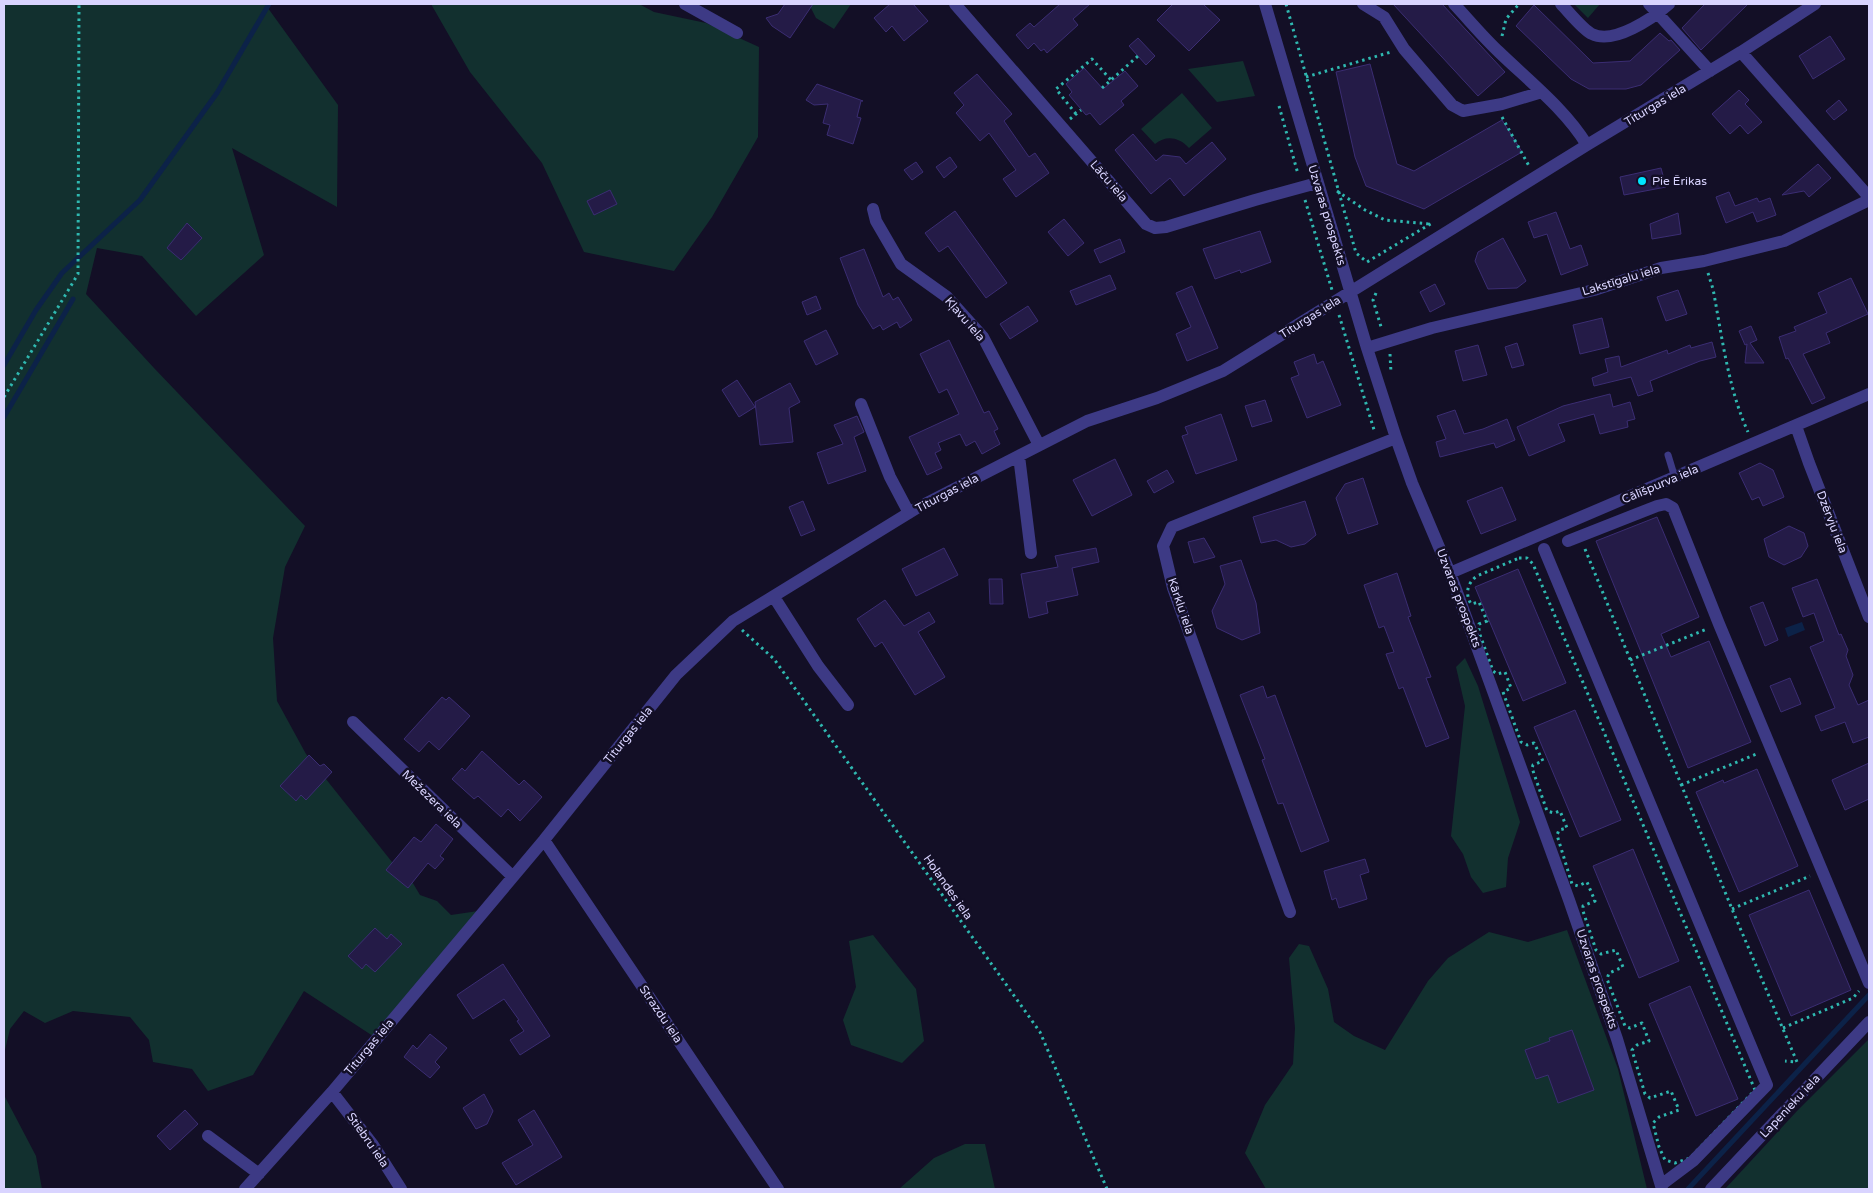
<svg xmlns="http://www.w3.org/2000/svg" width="1873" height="1193" font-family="'Varela Round',sans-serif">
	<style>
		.green { fill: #12302f }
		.water { fill: #0c2248 }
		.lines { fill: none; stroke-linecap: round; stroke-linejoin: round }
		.stream { stroke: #0c2248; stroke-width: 5 }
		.building { fill: #241b47; stroke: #3b2d73 }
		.path { stroke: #2fb8b0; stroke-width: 3; stroke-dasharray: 2.5 4; stroke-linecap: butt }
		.service { stroke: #3d3a85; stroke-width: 7 }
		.minor { stroke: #3d3a85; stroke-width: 12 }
		.poi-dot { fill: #00e5ff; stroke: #130f26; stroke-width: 2 }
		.labels { text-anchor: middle; stroke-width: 5; stroke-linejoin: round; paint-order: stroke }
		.street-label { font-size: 12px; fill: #d9d4ff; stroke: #130f26 }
		.poi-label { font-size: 12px; fill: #d9d4ff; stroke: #130f26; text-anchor: start }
	</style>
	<rect width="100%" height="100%" fill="#130f26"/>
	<!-- green -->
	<path class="green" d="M4 4H265L338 105 337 207 232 148 264 255 196 316 142 256 97 248 86 294 154 368 305 526 285 567 273 638 277 701 306 754 392 862 408 875 420 895 437 901 451 915 485 910 376 1038 304 991 253 1075 208 1091 192 1069 153 1062 149 1040 130 1017 73 1011 45 1023 24 1011 10 1029 4 1054Z
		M431 4H639L654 12 706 23 759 47 758 137 712 217 674 271 584 252 542 163 470 72Z
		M809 4H851L834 29 816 18Z
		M1574 4H1600L1588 18Z
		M1243 61 1255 96 1217 102 1188 69Z
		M1182 93 1212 128 1189 148C1179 137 1166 135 1155 144L1141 129Z
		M1465 658 1478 686 1520 822 1508 858 1506 887 1483 893 1471 877 1463 854 1451 836 1465 706 1456 667Z
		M1567 930 1618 1069 1647 1189H1266L1245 1153 1265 1105 1293 1064 1295 1028 1289 958 1299 944 1309 946 1328 989 1334 1022 1354 1036 1385 1050 1428 981 1448 958 1489 932 1528 942Z
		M873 935 916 989 924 1041 902 1063 851 1045 843 1020 856 987 849 941Z
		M1869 1039V1189H1725L1797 1111Z
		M4 1095 36 1156 42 1189H4Z
		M965 1144H985L995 1189H899L934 1158Z"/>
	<!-- water -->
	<path class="water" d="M1802 622 1805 630 1788 637 1785 628Z"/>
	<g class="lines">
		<!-- stream -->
		<path class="stream" d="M4 365 36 310 62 273 140 200 217 93 269 4
			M4 417 73 299
			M1688 1189 1869 995"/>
	</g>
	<!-- building -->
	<path class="building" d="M785 4H813L790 38 772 26 766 18 778 14Z
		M890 4H913L928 21 904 41 892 26 886 32 874 18Z
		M1060 4H1090L1073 19 1078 25 1047 53 1044 49 1041 51 1034 43 1028 49 1016 35 1030 23 1034 27Z
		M1173 4H1203L1220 20 1189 51 1157 20Z
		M1393 4H1442L1505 72 1478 96Z
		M1705 4H1748L1701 50 1682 28Z
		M1534 5 1593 63 1630 61 1660 33 1669 41 1671 40 1680 50 1641 85 1626 89H1589L1571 79 1516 26Z
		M1830 36 1845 59 1813 79 1799 56Z
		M1138 38 1155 56 1146 65 1129 46Z
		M1370 64 1397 164 1414 171 1502 120 1522 152 1424 209 1366 186 1355 157 1336 72Z
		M1084 68 1103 89 1125 71 1138 86 1121 101 1124 105 1100 125 1090 113 1086 115 1069 95 1072 92 1066 84Z
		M977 74 1012 114 1004 121 1029 157 1035 153 1049 173 1016 197 1003 179 1016 170 989 133 980 141 956 113 964 105 954 93Z
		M817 84 863 101H861L857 117 861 118 853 144 827 135 830 125 823 123 828 104 814 105 806 100Z
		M1739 90 1749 100 1745 104 1762 122 1748 134 1740 125 1730 134 1712 114Z
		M1839 100 1847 110 1834 120 1826 111Z
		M1133 134 1156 161 1163 155 1180 157 1186 164 1212 142 1226 159 1184 196 1170 178 1151 194 1115 150Z
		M950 157 957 167 944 178 936 167Z
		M916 162 923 172 912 180 904 170Z
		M1818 164 1831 178 1809 197 1804 191 1782 195Z
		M1661 168 1666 187 1624 195 1620 177Z
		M610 190 617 204 594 215 587 201Z
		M1729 192 1735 206 1757 198 1759 202 1770 198 1776 215 1757 222 1753 212 1726 223 1716 197Z
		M955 211 1007 283 986 298 948 246 939 252 925 233Z
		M1556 212 1570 249 1581 245 1588 265 1561 275 1547 234 1534 238 1528 222Z
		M1678 213 1681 234 1652 239 1650 224Z
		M1064 219 1084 243 1068 256 1048 232Z
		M187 223 202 238 181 260 167 248Z
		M1260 231 1271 262 1241 273 1240 270 1215 279 1203 249Z
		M1503 238 1526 281 1517 288 1488 289 1475 261 1478 252Z
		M1120 239 1125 252 1100 263 1094 250Z
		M864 249 883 297 889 293 893 300 898 297 912 320 900 328 897 322 883 330 880 325 873 329 858 305 840 258Z
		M1110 275 1116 289 1076 305 1070 291Z
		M1851 278 1868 314 1826 333 1830 343 1803 354 1825 398 1812 404 1788 358 1786 359 1779 337 1796 331 1794 327 1827 313 1818 293Z
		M1435 284 1445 304 1430 312 1420 292Z
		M1192 286 1218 348 1187 361 1176 334 1191 327 1176 293Z
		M1678 290 1687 314 1666 321 1657 297Z
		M816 296 821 309 807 315 802 302Z
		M1028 306 1038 321 1010 339 1000 324Z
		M1602 318 1609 347 1580 354 1573 325Z
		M1751 326 1757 340 1750 343 1764 363H1745L1747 344 1745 345 1739 331Z
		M826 330 838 354 816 365 804 341Z
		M949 340 984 413 989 411 998 429 994 431 1000 444 982 454 975 441 966 446 960 434 938 443 941 450 935 453 942 468 927 475 909 437 959 414 947 389 939 393 920 354Z
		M1712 342 1716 357 1700 361 1650 381 1653 391 1638 396 1631 377 1594 386 1592 378 1608 372 1605 359 1619 356 1621 367 1667 350 1668 354 1690 345 1691 348Z
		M1517 343 1524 365 1512 368 1505 347Z
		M1478 345 1487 375 1463 381 1455 351Z
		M1314 354 1317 364 1323 361 1341 405 1307 418 1291 378 1299 375 1294 362Z
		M737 380 755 407 739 417 722 390Z
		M790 383 800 402 789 408 793 442 760 445 755 402Z
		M1610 394 1613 407 1630 402 1635 419 1627 421 1628 427 1600 434 1594 414 1558 424 1565 441 1529 456 1517 427 1563 406Z
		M1265 400 1272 421 1252 427 1245 406Z
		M1455 410 1464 434 1483 429 1507 419 1515 440 1496 448 1494 443 1440 457 1436 442 1446 439 1437 416Z
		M1221 414 1237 460 1196 474 1182 436 1188 434 1185 427Z
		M857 416 864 432 854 437 866 471 828 484 817 453 843 444 834 425Z
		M1115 459 1132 495 1092 516 1073 480Z
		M1760 463 1773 470 1784 497 1763 506 1759 497 1752 500 1739 473Z
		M1167 470 1174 482 1154 493 1147 481Z
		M1363 478 1378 524 1348 534 1336 498 1345 484Z
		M1502 487 1516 520 1481 534 1467 501Z
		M803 501 815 530 801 536 789 507Z
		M1305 501 1316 535 1305 544 1291 547 1276 540 1261 543 1253 517Z
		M1657 517 1699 617 1661 634 1671 657 1709 641 1751 742 1688 768 1596 541Z
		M1789 526 1804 533 1808 546 1801 557 1784 565 1769 557 1764 539Z
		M1204 538 1215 557 1194 563 1188 542Z
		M944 548 958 575 916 596 902 569Z
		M1096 548 1099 562 1072 568 1078 595 1046 602 1048 613 1029 618 1021 574 1058 567 1055 556Z
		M1241 560 1256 603 1260 633 1242 640 1217 628 1212 611 1225 584 1220 566Z
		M1518 569 1566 683 1523 701 1475 587Z
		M1397 573 1411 616 1408 617 1431 677 1426 678 1449 738 1426 747 1403 687 1399 689 1386 654 1394 652 1384 626 1379 628 1364 585Z
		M989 579H1002L1003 604H990Z
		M1817 579 1839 635 1841 634 1848 650 1846 656 1853 675 1849 685 1858 705 1869 700V737L1853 743 1845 722 1821 731 1815 716 1835 708 1810 647 1824 641 1814 613 1803 617 1792 588Z
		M885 600 904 626 929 612 935 622 918 632 945 677 915 695 882 642 875 647 857 619Z
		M1763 602 1778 640 1765 646 1750 607Z
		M1790 678 1801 704 1781 712 1770 686Z
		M1263 686 1267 698 1275 695 1329 841 1301 852 1283 803 1278 804 1262 760 1265 759 1240 695Z
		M442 697 446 700 449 697 470 716 439 750 429 741 419 752 404 739Z
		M1575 710 1621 820 1580 837 1534 727Z
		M482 751 519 785 524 780 542 797 520 821 508 809 501 817 478 796 474 799 452 779 462 768 465 771Z
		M309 755 320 766 324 764 332 772 306 800 301 795 296 801 280 786Z
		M1869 763V799L1845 810 1832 780Z
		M1757 769 1798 866 1739 892 1696 792 1723 780 1724 783Z
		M436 824 453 839 440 856 444 859 435 869 428 863 408 888 386 870 414 837 421 842Z
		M1633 849 1679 961 1639 978 1593 866Z
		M1365 859 1369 872 1360 875 1367 899 1339 908 1336 898 1332 900 1324 871Z
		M1809 890 1851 990 1791 1016 1749 915Z
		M375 928 387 939 391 934 402 944 375 972 366 964 362 969 348 956Z
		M503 964 550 1036 520 1055 510 1040 524 1031 517 1021 519 1020 504 999 473 1019 457 995Z
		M1690 986 1738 1099 1696 1116 1649 1004Z
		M1572 1030 1594 1090 1558 1103 1548 1075 1536 1079 1525 1050 1550 1041 1549 1038Z
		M430 1034 447 1048 435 1062 440 1067 430 1078 404 1057 413 1045 417 1049Z
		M484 1094 493 1111 487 1124 476 1129 463 1108Z
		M185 1110 198 1124 170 1150 157 1136Z
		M534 1110 562 1157 516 1185 502 1163 533 1145 518 1120Z"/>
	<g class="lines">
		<!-- path -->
		<path class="path" d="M1286 4 1356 253 1367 262 1432 223
			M1502 36 1506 19 1519 4
			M1306 77 1391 52
			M1102 88 1138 56
			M1279 106 1298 174
			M1076 114 1056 89 1092 59 1111 80
			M1502 117 1529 166
			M1070 119 1081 110
			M1337 191 1365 210 1385 220 1430 224
			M1305 200 1332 290
			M1708 273 1713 289C1722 336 1728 388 1748 432
			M1376 293 1373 300 1382 330
			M1339 315 1375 433
			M1390 354 1391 373
			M4 397 78 274 79 4
			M1585 549 1732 909 1797 1062 1785 1061
			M1519 558H1527L1533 564 1755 1090 1690 1158 1675 1163 1665 1160 1659 1147 1653 1123 1659 1117 1679 1110 1671 1091 1650 1098 1645 1094 1632 1050 1637 1045 1649 1041 1642 1023 1630 1028 1625 1026 1607 979 1609 973 1623 967 1616 950 1601 954 1596 950 1583 911V906L1595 901 1587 882 1578 886 1572 884 1557 835 1559 830 1567 828 1560 811 1554 813 1547 811 1532 768 1533 765 1543 761 1534 743 1527 745 1521 742 1503 692 1511 688 1505 672 1497 674 1493 671 1479 632V624L1487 621 1479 602 1471 604C1465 594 1467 583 1477 576Z
			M742 630 774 659 1040 1032 1107 1189
			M1630 660 1707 629
			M1681 785 1759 753
			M1732 909 1810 876
			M1783 1028 1853 998 1859 991"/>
		<!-- service -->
		<path class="service" d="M1668 455 1675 478"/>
		<!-- minor -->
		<path class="minor" d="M685 4 737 33
			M955 4 1146 224 1155 228 1166 227 1255 200 1317 183
			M1265 4 1367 348 1396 438 1412 483 1450 573 1569 900 1617 1039 1662 1189
			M1363 4 1384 17 1404 49 1452 105 1463 111 1502 104 1542 92
			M1454 4C1469 20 1483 37 1499 52 1529 81 1565 109 1587 145
			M1561 4C1568 11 1584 31 1592 34 1614 45 1653 18 1669 4
			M1649 4 1710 71
			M1741 52 1869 197
			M873 209 876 221 901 264 947 297 983 337 1039 445
			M1367 348 1432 328 1594 290 1661 268 1704 261 1784 241 1869 200
			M861 404 890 477 909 513
			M1796 426 1809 463 1869 617
			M1019 456 1031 553
			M1568 541 1657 506 1666 504 1673 508 1719 624 1869 983
			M1544 549 1767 1085 1693 1161 1661 1185
			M1450 573 1869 394
			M774 597 818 666 848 705
			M353 722 512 876
			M544 840 778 1189
			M1290 912 1173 588 1163 546 1172 527 1396 438
			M332 1092 373 1145 401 1189
			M208 1136 259 1174
			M245 1189 332 1092 544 840 676 675 733 621 917 508 1087 421 1157 398 1223 371 1587 145 1741 52 1815 4
			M1711 1189 1869 1022"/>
	</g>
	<!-- markers -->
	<circle class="poi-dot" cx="1642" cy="181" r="5"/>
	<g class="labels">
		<!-- street labels -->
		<g class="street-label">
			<text transform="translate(1655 105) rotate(-31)" y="4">Titurgas iela</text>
			<text transform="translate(1109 181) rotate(49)" y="4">Lāču iela</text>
			<text transform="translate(1327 215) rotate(73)" y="4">Uzvaras prospekts</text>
			<text transform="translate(1621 280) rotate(-17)" y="4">Lakstīgalu iela</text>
			<text transform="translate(1310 317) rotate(-32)" y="4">Titurgas iela</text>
			<text transform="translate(965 319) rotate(49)" y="4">Kļavu iela</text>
			<text transform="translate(1660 484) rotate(-23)" y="4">Cālīšpurva iela</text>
			<text transform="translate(947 493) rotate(-28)" y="4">Titurgas iela</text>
			<text transform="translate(1832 522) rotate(69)" y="4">Dzērvju iela</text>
			<text transform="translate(1459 598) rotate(69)" y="4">Uzvaras prospekts</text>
			<text transform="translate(1181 606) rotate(71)" y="4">Kārklu iela</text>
			<text transform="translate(628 735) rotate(-51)" y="4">Titurgas iela</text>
			<text transform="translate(432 799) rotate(44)" y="4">Mežezera iela</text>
			<text transform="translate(948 887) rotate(55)" y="4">Holandes iela</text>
			<text transform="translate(1597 979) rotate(71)" y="4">Uzvaras prospekts</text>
			<text transform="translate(661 1014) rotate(56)" y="4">Strazdu iela</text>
			<text transform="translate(369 1047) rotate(-50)" y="4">Titurgas iela</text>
			<text transform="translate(1790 1106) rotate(-47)" y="4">Lapenieku iela</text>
			<text transform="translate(368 1140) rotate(55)" y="4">Stiebru iela</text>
		</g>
		<!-- poi labels -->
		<g class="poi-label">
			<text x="1652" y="185">Pie Ērikas</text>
		</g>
	</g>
	<!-- border -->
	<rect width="1873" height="1193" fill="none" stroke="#d9d4ff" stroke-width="10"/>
</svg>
